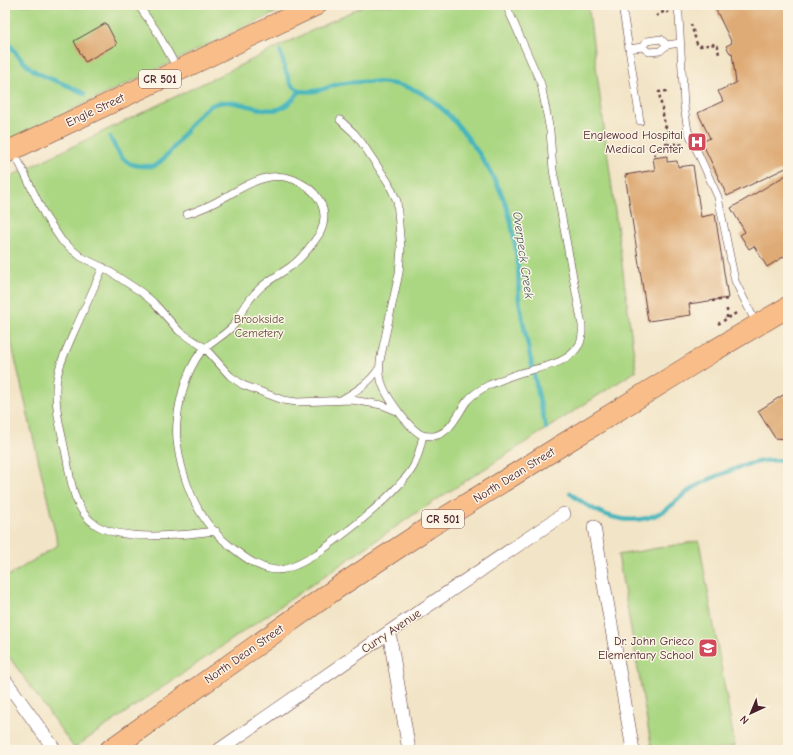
<svg xmlns="http://www.w3.org/2000/svg" width="793" height="755" font-family="'Comic Neue',sans-serif">
	<style>
		.green { fill: #abd783; stroke: #7a7b57 }
		.lines { fill: none; stroke-linecap: round; stroke-linejoin: round }
		.stream { stroke: #45b5bc; stroke-width: 4.5 }
		.building { fill: #deaa74 }
		.service-casing { stroke: #633d42; stroke-width: 8 }
		.minor-casing { stroke: #633d42; stroke-width: 14 }
		.primary-casing { stroke: #633d42; stroke-width: 22 }
		.path { stroke: #633d42; stroke-width: 2.5; stroke-dasharray: 3 3; stroke-linecap: butt }
		.service { stroke: #fff; stroke-width: 7 }
		.minor { stroke: #fff; stroke-width: 13 }
		.primary { stroke: #f8bd88; stroke-width: 21 }
		.labels { text-anchor: middle; stroke-width: 3; stroke-linejoin: round; paint-order: stroke }
		.shield { fill: #fcf5e5; stroke: #7f5f63; stroke-width: 1 }
		.shield-label { font-size: 11px; font-weight: bold; fill: #4a1f2b }
		.street-label { font-size: 12px; fill: #4a1f2b; stroke: #fcf5e5 }
		.poi-label { font-size: 12px; fill: #4a1f2b; stroke: #fcf5e5; text-anchor: end }
		.park-label { font-size: 12px; fill: #624d41; stroke: #fcf5e5 }
		.water-label { font-size: 13px; font-style: italic; fill: #485b65; stroke: #fcf5e5 }
	</style>
	<rect width="100%" height="100%" fill="#fcf5e5"/>
	<filter id="ink" filterUnits="userSpaceOnUse"><feTurbulence type="fractalNoise" baseFrequency=".025" numOctaves="2"/><feDisplacementMap in="SourceGraphic" scale="8" xChannelSelector="R" yChannelSelector="G"/><feConvolveMatrix kernelMatrix="1 2 1 2 8 2 1 2 1" color-interpolation-filters="sRGB"/></filter>
	<filter id="wash" filterUnits="userSpaceOnUse"><feTurbulence type="fractalNoise" baseFrequency=".012" numOctaves="4" result="noise"/><feDisplacementMap in="SourceGraphic" scale="16" xChannelSelector="R" yChannelSelector="G"/><feGaussianBlur stdDeviation="0.9" result="paint"/><feColorMatrix in="noise" values="0 0 0 0 0 0 0 0 0 0 0 0 0 0 0 0 0 1.4 0 .05"/><feComposite in="paint" operator="in"/></filter>
	<g filter="url(#wash)">
		<rect width="100%" height="100%" fill="#f2e4c6"/>
		<!-- green -->
		<path class="green" d="M5 5H291L5 142Z
			M365 5H588L636 371 413 515 74 748 5 651V578L58 545 5 315V179Z
			M699 541 735 746 713 750H652L618 555Z"/>
		<g class="lines">
			<!-- stream -->
			<path class="stream" d="M263 5 264 7
				M5 39C15 51 24 66 38 73 53 81 70 85 84 94
				M280 51 286 72 291 84 300 91
				M110 137C118 153 124 167 144 166 147 166 151 166 154 166 156 165 159 162 161 161 178 147 193 115 210 106 234 94 256 114 279 109 288 106 294 98 300 91 305 91 310 92 315 91 323 90 330 86 338 84 361 80 388 81 410 88 448 100 493 168 506 205 512 223 516 247 518 267 519 278 518 289 519 300 527 343 536 386 546 428
				M570 493C596 514 629 530 662 512 672 507 680 496 690 490 706 479 746 463 764 461 772 460 780 460 788 461"/>
		</g>
		<g id="blocks">
			<!-- building -->
			<path class="building" d="M707 5H786L788 9V167L727 196 702 142 710 138 698 113 723 101 718 91 736 83 732 53H730L726 46 732 43 714 6 708 8Z
				M106 23 117 44 85 62 74 41Z
				M667 156V162L677 161 678 167 693 165 701 217 715 214 728 298 689 304 691 315 648 321 625 175 655 170 653 158Z
				M788 174V254L767 267 754 246 749 249 740 235 745 232 731 208Z
				M783 395 788 403V439L775 438 758 411Z"/>
		</g>
	</g>
	<g filter="url(#ink)">
		<use href="#blocks" fill-opacity="0" stroke="#633d42" stroke-width="1"/>
		<g class="lines">
			<defs>
				<path id="service" d="M138 5 156 30 177 68
					M622 5 629 49 642 47 647 41 661 39 667 45
					M677 5 679 16 684 106 688 131 718 197 735 281 756 323
					M642 47 649 52 660 51 667 45 680 43
					M629 49 640 121
					M340 120 354 133 362 143 388 182 397 201 401 248 399 273 381 356C379 364 379 371 381 380 384 394 408 428 422 435 425 436 431 436 434 436 451 433 458 413 467 401 473 394 481 389 489 385 498 381 508 377 517 374 537 367 567 366 579 345 583 339 582 332 582 325L553 170 550 131 541 84 506 5
					M13 150 45 216 62 241 81 257 106 269 141 292 153 302 179 331 205 348 230 376 243 385 283 400 297 402 352 400 382 405 397 411
					M187 214C200 210 213 204 225 197 248 184 272 168 299 182 306 186 313 190 318 198 325 208 326 221 320 233 312 245 301 259 290 267 279 275 268 280 259 289 253 295 248 301 244 308 240 314 237 321 233 326 221 339 205 344 196 359 182 382 173 422 178 448 181 470 191 500 204 518 212 531 227 544 239 553 270 577 286 574 318 553 346 533 374 512 398 486 404 479 412 472 415 463 419 454 421 444 423 435
					M103 267C93 290 83 312 73 334 66 351 56 370 56 389 55 414 64 441 68 466 72 488 76 512 96 525 123 542 184 535 216 531
					M341 400C356 391 370 383 379 368"/>
				<path id="minor" d="M594 527 633 750
					M389 632 409 750
					M5 680 55 750
					M219 750 389 632 564 514"/>
				<path id="primary" d="M5 153 316 5
					M110 750 337 588 428 528 715 350 788 307"/>
			</defs>
			<!-- service casing -->
			<use href="#service" class="service-casing"/>
			<!-- minor casing -->
			<use href="#minor" class="minor-casing"/>
			<!-- primary casing -->
			<use href="#primary" class="primary-casing"/>
			<!-- path -->
			<path class="path" d="M656 16 665 11 668 13
				M691 24 697 44 700 46 716 44 718 47 719 56
				M666 145 668 129 665 126 659 92 667 91
				M654 156C658 145 673 142 683 145
				M712 301 728 299
				M727 318V309
				M718 324 738 312"/>
			<!-- service -->
			<use href="#service" class="service"/>
			<!-- minor -->
			<use href="#minor" class="minor"/>
			<!-- primary -->
			<use href="#primary" class="primary"/>
		</g>
	</g>
	<!-- icons -->
	<defs>
		<symbol id="hospital-square" viewBox="-11 -11 22 22"><rect x="-9" y="-9" width="18" height="18" rx="4" fill="#d1495b" stroke="#fcf5e5"/><path d="M-5-5h3v3.5h4V-5h3V5h-3V1.5h-4V5h-3Z" fill="#fff"/></symbol>
		<symbol id="school-square" viewBox="-11 -11 22 22"><rect x="-9" y="-9" width="18" height="18" rx="4" fill="#d1495b" stroke="#fcf5e5"/><path d="M0-5L7-2L0 1L-7-2ZM-4 1L0 2.5L4 1V4Q0 6-4 4Z" fill="#fff"/></symbol>
	</defs>
	<g fill-rule="evenodd">
		<use href="#hospital-square" x="686" y="131" width="22" height="22"/>
		<use href="#school-square" x="697" y="637" width="22" height="22"/>
	</g>
	<g class="labels">
		<!-- shield labels -->
		<g class="shield">
			<rect x="139" y="70" width="42" height="18" rx="3"/>
			<rect x="422" y="510" width="42" height="18" rx="3"/>
		</g>
		<g class="shield-label">
			<text x="160" y="83">CR 501</text>
			<text x="443" y="523">CR 501</text>
		</g>
		<!-- street labels -->
		<g class="street-label">
			<text transform="translate(95 110) rotate(-25)" y="4">Engle Street</text>
			<text transform="translate(514 475) rotate(-32)" y="4">North Dean Street</text>
			<text transform="translate(391 631) rotate(-34)" y="4">Curry Avenue</text>
			<text transform="translate(244 654) rotate(-35)" y="4">North Dean Street</text>
		</g>
		<!-- poi labels -->
		<g class="poi-label">
			<text x="683" y="139">Englewood Hospital<tspan x="683" dy="14">Medical Center</tspan></text>
			<text x="694" y="645">Dr. John Grieco<tspan x="694" dy="14">Elementary School</tspan></text>
		</g>
		<!-- park labels -->
		<g class="park-label">
			<text x="259" y="323">Brookside<tspan x="259" dy="14">Cemetery</tspan></text>
		</g>
		<!-- water labels -->
		<g class="water-label">
			<text transform="translate(524 255) rotate(82)" y="5">Overpeck Creek</text>
		</g>
	</g>
	<!-- margin -->
	<rect width="793" height="755" fill="none" stroke="#fcf5e5" stroke-width="20"/>
	<!-- north arrow -->
	<g transform="translate(751 713) rotate(224)" stroke="#fcf5e5" stroke-width="3" paint-order="stroke">
	<path d="M0-3L7 15L0 10L-7 15Z" fill="#4a1f2b"/>
	<text y="-6" font-size="11" font-weight="bold" text-anchor="middle" fill="#4a1f2b">N</text>
	</g>
</svg>
